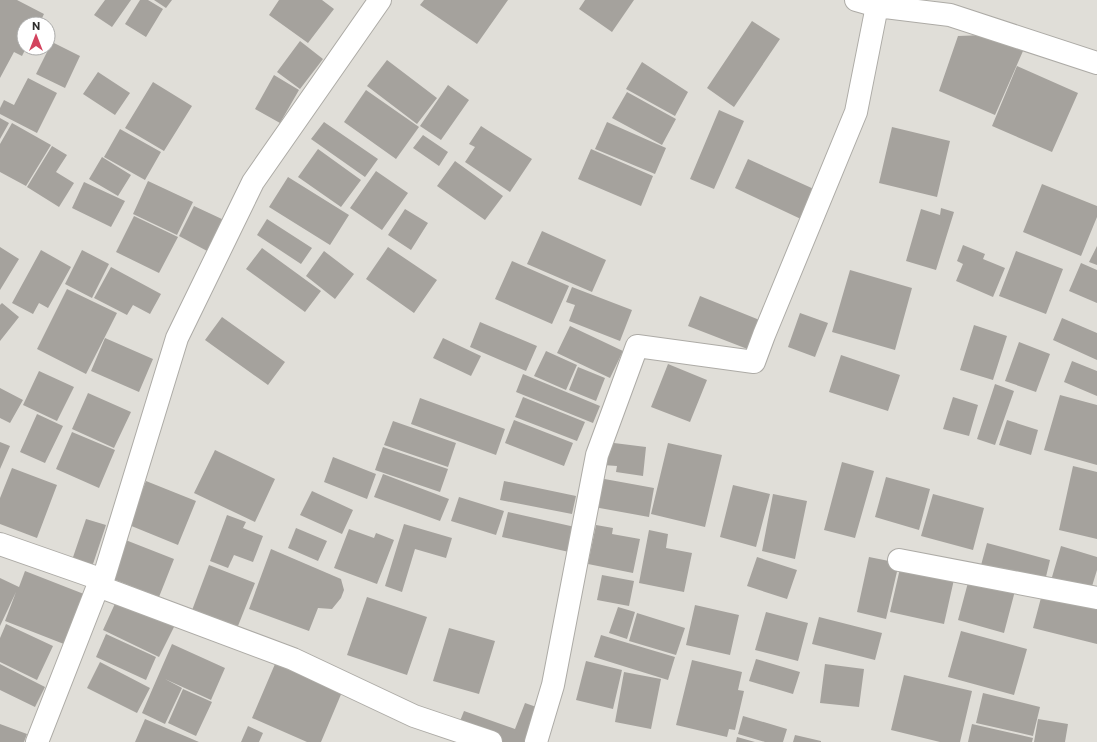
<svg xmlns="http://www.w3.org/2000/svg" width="1097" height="742" font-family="Commissioner,sans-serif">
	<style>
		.building { fill: #a5a29d }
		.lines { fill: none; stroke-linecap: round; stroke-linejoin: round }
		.minor-casing { stroke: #adaba6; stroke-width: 24 }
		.minor { stroke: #fff; stroke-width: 22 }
	</style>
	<rect width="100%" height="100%" fill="#e0ded8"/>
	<!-- building -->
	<path class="building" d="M0 0H17L44 14 39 24H24V48H26L22 56 14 52 0 78Z
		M105 0H131L112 27 94 15Z
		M140 0H148L163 9 146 37 125 24Z
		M154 0H172L166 8Z
		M279 0H322L334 9 308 43 269 15Z
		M424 0H508L477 44 420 5Z
		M585 0H634L612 32 579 9Z
		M752 21 780 39 734 107 707 88Z
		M984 35 1023 51 995 115 939 91 958 36Z
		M300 41 323 59 300 89 277 72Z
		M52 42 80 56 65 88 36 74Z
		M387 60 437 98 417 124 367 86Z
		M642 62 688 92 675 116 626 89Z
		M1017 66 1078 93 1052 152 992 126Z
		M98 72 130 93 115 115 83 94Z
		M274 75 299 90 280 123 255 109Z
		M28 78 57 93 37 133 0 114V108L4 100 14 105Z
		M153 82 192 106 164 151 125 128Z
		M448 85 469 100 441 140 420 126Z
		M366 90 419 127 396 159 344 122Z
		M627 92 676 119 662 145 612 118Z
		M719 110 744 121 714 189 690 179Z
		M0 118 9 123 0 139Z
		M324 122 378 159 365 177 311 139Z
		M607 122 666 148 655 174 595 149Z
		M12 123 51 145 26 186 0 172V144Z
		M481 126 532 159 510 192 465 162 475 147 469 144Z
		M892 127 950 141 937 197 879 183Z
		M120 129 161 152 145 180 104 157Z
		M423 135 448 152 439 166 413 148Z
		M52 146 67 155 56 172 74 183 59 207 27 187Z
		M318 149 361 180 341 207 298 177Z
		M591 149 653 176 641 206 578 179Z
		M102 157 131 175 118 196 89 179Z
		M748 159 816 190 803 220 735 188Z
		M455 161 503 196 485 220 437 186Z
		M376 171 408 193 382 230 350 208Z
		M288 177 349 215 330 245 269 207Z
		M148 181 193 202 177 235 133 214Z
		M84 182 125 201 111 227 72 208Z
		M1042 184 1097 206V217L1081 256 1023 232Z
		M194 206 224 220 209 252 179 236Z
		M941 208 954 212 936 270 906 261 921 209 940 215Z
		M405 209 428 223 411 250 388 235Z
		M134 216 178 237 159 273 116 252Z
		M267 219 312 248 301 264 257 235Z
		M542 231 606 260 592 292 527 264Z
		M963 245 985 254 983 259 1005 268 993 297 956 281 963 264 957 261Z
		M1097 246V265L1089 262Z
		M0 247 19 259 0 290Z
		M388 247 437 280 414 313 366 279Z
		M262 248 321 291 305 312 246 269Z
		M41 250 71 267 48 308 39 303 33 314 12 303Z
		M82 250 109 264 92 298 65 284Z
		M324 251 354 274 335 299 306 276Z
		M1016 251 1063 269 1046 314 999 296Z
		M512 261 569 286 552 324 495 299Z
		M1081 263 1097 270V303L1069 291Z
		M111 267 161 294 150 314 133 305 127 315 94 298Z
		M850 270 912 288 895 350 832 332Z
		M572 287 632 310 620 341 569 321 575 305 566 302Z
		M67 289 117 313 86 374 37 349Z
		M700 296 762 321 750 350 688 326Z
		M2 303 19 317 0 341V305Z
		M800 313 828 323 815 357 788 347Z
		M222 317 285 362 268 385 205 340Z
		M1062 318 1097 333V360L1053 340Z
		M480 322 537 346 526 371 470 347Z
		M974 325 1007 336 993 380 960 370Z
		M570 326 623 351 610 378 557 353Z
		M105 338 153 359 139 392 91 371Z
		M443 338 481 356 471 376 433 358Z
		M1019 342 1050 354 1036 392 1005 381Z
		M546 351 577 365 566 390 534 376Z
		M841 355 900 375 888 411 829 392Z
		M1072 361 1097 371V396L1064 382Z
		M668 364 707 380 690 422 651 407Z
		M578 367 605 378 596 401 569 390Z
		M39 371 74 387 57 421 23 405Z
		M523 374 600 406 593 423 516 392Z
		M995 384 1014 391 995 445 977 439Z
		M0 388 23 400 10 423 0 418Z
		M88 393 131 412 114 448 72 429Z
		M1060 395 1097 405V465L1044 450Z
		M523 397 585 422 577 441 515 417Z
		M953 397 978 405 969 436 943 429Z
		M420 398 505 429 496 455 411 424Z
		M37 414 63 426 45 463 20 452Z
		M514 420 573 443 564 466 505 443Z
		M1007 420 1038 430 1031 455 999 445Z
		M393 421 456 443 448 467 384 445Z
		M72 432 115 450 99 488 56 469Z
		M0 442 10 446 0 469Z
		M606 442 646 447 643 476 616 472 617 466 603 465Z
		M668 443 722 455 705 527 651 514Z
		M383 447 448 469 440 492 375 470Z
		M215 450 275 479 255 522 194 493Z
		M333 457 376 474 367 499 324 482Z
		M842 462 874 471 855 538 824 530Z
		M1073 466 1097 472V539L1059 530Z
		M12 468 57 485 37 538 0 524V498Z
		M383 474 449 499 440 521 374 497Z
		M886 477 930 489 919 530 875 517Z
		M599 478 654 488 649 517 594 507Z
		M146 481 196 501 178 545 129 525Z
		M504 481 576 496 572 514 500 500Z
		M733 485 770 494 756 547 720 537Z
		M312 491 353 510 342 534 300 515Z
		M773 494 807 501 795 559 762 551Z
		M933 494 984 508 973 550 921 536Z
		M459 497 504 511 496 535 451 521Z
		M508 512 575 527 569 552 502 537Z
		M227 515 246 522 243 528 263 536 253 562 234 555 228 568 210 561Z
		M86 519 106 525 90 573 70 566Z
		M404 524 452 538 446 558 415 549 402 592 385 586Z
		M596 525 613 528 612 534 640 539 633 573 588 564Z
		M296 528 327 541 318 561 288 548Z
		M349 529 374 538 376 533 394 540 377 584 334 568Z
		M649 530 668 534 666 548 692 553 684 592 639 583Z
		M123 539 174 559 159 597 108 577Z
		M987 543 1050 560 1044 585 980 569Z
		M1061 546 1097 557V570L1089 596 1050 584Z
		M271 549 341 579 344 590 341 598 332 609 318 608 309 631 249 609Z
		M757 557 797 570 787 599 747 586Z
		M869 557 899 563 886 619 857 612Z
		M901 564 955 575 944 624 890 612Z
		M209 565 255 583 236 631 191 613Z
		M25 571 89 596 69 646 5 621 16 592 0 626V578L19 587Z
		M602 575 634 581 629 606 597 600Z
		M970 575 1016 587 1004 633 958 620Z
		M1042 594 1097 608V644L1033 628Z
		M118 597 175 625 159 657 103 630Z
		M367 597 427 617 407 675 347 655Z
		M695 605 739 615 730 655 686 645Z
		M618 607 635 612 627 639 609 633Z
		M766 612 808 623 798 661 755 650Z
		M637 613 685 628 676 655 629 641Z
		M819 617 882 633 875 660 812 644Z
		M6 624 53 646 37 680 0 662V638Z
		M449 628 495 641 479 694 433 681Z
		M961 631 1027 649 1014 695 948 677Z
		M106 634 156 657 146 680 96 657Z
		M601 635 675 657 668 680 594 657Z
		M172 644 225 668 211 700 165 679 182 688 165 724 142 713Z
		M756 659 800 672 793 694 749 681Z
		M692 660 742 672 738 690 744 691 735 730 729 729 727 737 676 725Z
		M586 661 622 670 613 709 576 700Z
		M100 662 150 688 137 713 87 688Z
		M0 664 45 687 35 707 0 690Z
		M275 664 342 692 321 742H307L252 718Z
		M825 664 864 669 859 707 820 703Z
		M624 672 661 679 651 729 615 722Z
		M904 675 972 691 960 742H940L891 730Z
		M183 689 212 702 196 736 168 723Z
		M983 693 1040 707 1033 736 976 723Z
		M525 703 542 709 529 742H499L458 726 464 711 515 729Z
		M743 716 787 729 783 742H765L738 734Z
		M145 719 199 742H135Z
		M1038 719 1068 724 1065 742H1034Z
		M0 724 27 734 24 742H0Z
		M972 724 1033 738 1032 742H968Z
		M248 726 263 733 259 742H241Z
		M795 735 821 741V742H793Z
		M737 737 755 742H736Z"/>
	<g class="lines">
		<defs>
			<path id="minor" d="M856 0 877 6 950 15 1097 63
				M0 544 103 580 98 586 293 659 414 716 491 742
				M899 560 1097 598
				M103 580 177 338 253 182 380 0
				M37 742 98 586
				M536 742 553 685 597 455 637 346 754 362 764 335 856 112 877 6"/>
		</defs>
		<!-- minor casing -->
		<use href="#minor" class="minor-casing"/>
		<!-- minor -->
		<use href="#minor" class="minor"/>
	</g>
	<!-- north arrow -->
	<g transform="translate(36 36)"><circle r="19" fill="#ffffff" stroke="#ababaa"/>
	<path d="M0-3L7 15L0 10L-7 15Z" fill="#d3435e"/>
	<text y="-6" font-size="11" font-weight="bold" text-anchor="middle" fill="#2e2d2b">N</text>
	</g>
</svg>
